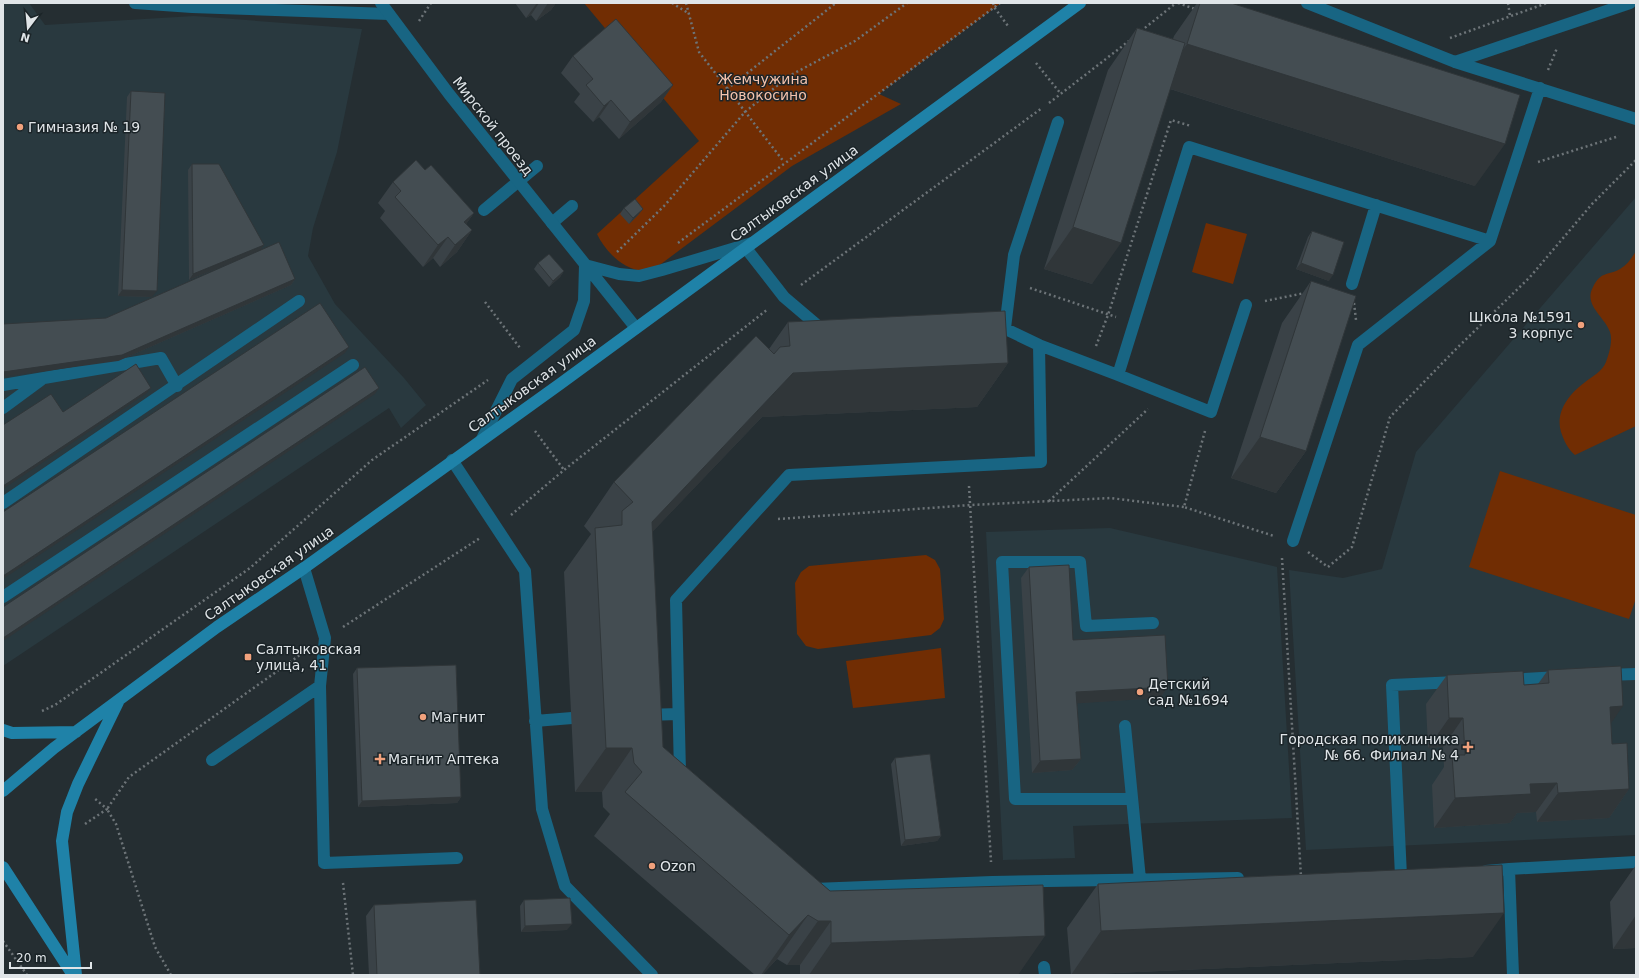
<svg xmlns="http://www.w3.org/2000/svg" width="1639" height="978" font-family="'DejaVu Sans',sans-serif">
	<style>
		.built { fill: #29393f }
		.green { fill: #712d03 }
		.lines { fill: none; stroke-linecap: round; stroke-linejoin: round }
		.path { stroke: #6d7478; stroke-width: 2.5; stroke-dasharray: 2 3; stroke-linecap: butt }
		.lane { stroke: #186583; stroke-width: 12 }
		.street { stroke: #186583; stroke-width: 12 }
		.secondary { stroke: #1f82a8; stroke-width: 12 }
		.wall { fill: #3a4247 }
		.shaded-wall { fill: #303639 }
		.building { fill: #444d52; stroke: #303639 }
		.poi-dot { fill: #f1a17c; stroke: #1b2428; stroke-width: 1.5 }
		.labels { text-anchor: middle; stroke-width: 3; stroke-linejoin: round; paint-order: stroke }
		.park-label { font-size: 14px; fill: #f4c3ad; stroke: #1b2428 }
		.street-label { font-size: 14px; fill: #e0e5e8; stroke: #1b2428 }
		.poi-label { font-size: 14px; fill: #e0e5e8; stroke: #1b2428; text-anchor: start }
	</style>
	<rect width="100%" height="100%" fill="#252e32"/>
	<!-- built -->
	<path class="built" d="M3 3H29L45 25 194 16 362 29 337 152 313 228 308 256 335 304 404 378 426 405 401 428 389 408 3 666Z
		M1636 197V835L1306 850 1289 570 1343 578 1382 569 1416 452Z
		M1110 528 1277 567 1292 818 1073 826 1075 858 1003 860 986 532Z"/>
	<!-- green -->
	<path class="green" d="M584 3H1001L879 94 901 104 792 166 661 264C656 266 649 271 644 271 623 270 605 251 597 234L699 141Z
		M1206 223 1247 234 1233 284 1192 272Z
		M1636 251V426L1575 455C1568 449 1564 441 1561 432 1555 412 1569 394 1584 383 1592 376 1602 372 1606 362 1609 354 1613 341 1610 332 1605 317 1583 305 1593 287 1601 271 1607 276 1620 269 1627 265 1632 258 1636 251Z
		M1500 471 1636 515V598L1629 619 1469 567Z
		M926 555 935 560 940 569 944 619 940 628 931 635 818 649 806 646 797 634 795 583 801 572 809 566Z
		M941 648 945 698 853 708 846 661Z"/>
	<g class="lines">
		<!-- path -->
		<path class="path" d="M672 3 688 13
			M686 3 699 52 784 162
			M993 3 994 7 1008 26
			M1178 3 1195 9
			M1508 3 1510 16
			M419 21 431 3
			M1141 31 1176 3
			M1450 38 1547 3
			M1036 63 1061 94
			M1548 70 1557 48
			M727 89 836 3
			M1049 103 1129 41
			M1538 162 1619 136
			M678 243 1000 3
			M617 252 665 205 745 112 789 76 855 41 907 3
			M801 285 1042 108
			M1030 288 1116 317
			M1265 301 1305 293
			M485 302 520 348
			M1354 303 1356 320
			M1096 346 1108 315 1171 120 1191 126
			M535 431 564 470
			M1205 431 1184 507 1274 536
			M969 486 991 862
			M1049 501 1148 409
			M511 515 564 470 768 309
			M778 519 971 505 1110 498 1184 507
			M1308 552 1328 567 1352 547 1390 417 1457 348 1530 277 1592 204 1636 160
			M1282 558 1301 877
			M343 627 480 538
			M42 711 55 705 250 568 372 460 488 380
			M85 824 107 809 94 798
			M343 883 353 975
			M3 941 27 975
			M171 975 155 947 116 824 107 809 129 777 304 652"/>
		<!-- lane -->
		<path class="lane" d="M135 3 192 7 389 14
			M1307 3 1455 62 1636 119
			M1455 62 1630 3
			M484 210 537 166
			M552 223 572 206
			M745 247 784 297 824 331
			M1352 284 1376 205
			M1005 328 1014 255 1058 122
			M1039 345 1118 375 1189 147 1490 241
			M1118 375 1211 412 1246 305
			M3 385 161 358 177 386
			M3 408 41 380
			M452 460 525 571 542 809 565 886 652 975
			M3 503 299 301
			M1293 541 1358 345 1490 241 1540 88
			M304 568 325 638 320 686 324 863 457 858
			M3 597 353 365
			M1605 675 1636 674
			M1507 680 1559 677
			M646 715 678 714
			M535 721 572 718
			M1125 726 1140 879
			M212 760 320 686
			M682 775 680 773 676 600 789 475 1041 462 1039 345 991 322
			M1132 799H1015L1002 562H1080L1086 626 1153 623
			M1509 869 1636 862
			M1486 871 1509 869 1513 975
			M1401 876 1392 685 1457 682
			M813 888 814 889 992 882 1238 878
			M1044 967 1045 975"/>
		<!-- street -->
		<path class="street" d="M381 3 449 94 636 328
			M585 265 619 274 639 276 662 270 752 243
			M482 439 512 379 574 330 584 301 585 265"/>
		<!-- secondary -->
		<path class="secondary" d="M3 730 12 733 76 732
			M3 791 54 748 217 627 304 568 560 384 1080 3
			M3 867 73 975
			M76 975 62 841 67 812 78 784 118 702"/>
	</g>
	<!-- wall -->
	<path class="wall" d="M515 3H556L551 10 536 21 531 15 526 18Z
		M1197 3H1231L1475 186 1170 89 1092 284 1044 269 1108 70 1137 28 1173 39 1174 36Z
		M573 56 673 85 661 102 619 139 599 117 593 122 574 102 580 94 561 73Z
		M131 91 152 297 118 296 127 97Z
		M192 164 264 245 260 250 295 279 291 285 118 361 106 318 240 259 189 280 188 170Z
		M425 170 474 213 466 224 472 230 457 252 440 267 433 258 423 267 380 218 385 211 378 203 393 182Z
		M624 208 639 214 629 224 620 214Z
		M1312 231 1329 281 1296 269 1308 237Z
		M538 263 564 271 560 277 549 287 534 269Z
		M1311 281 1306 451 1276 493 1231 478 1282 323Z
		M788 322 1008 363 977 407 762 417 652 532 663 747 830 891 1018 975H800V965H787L777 959 762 975H755L594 836 610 814 603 807 602 792H575L564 572 591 534 584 526 614 482 769 349Z
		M1029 567 1073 640 1168 687 1160 698 1077 703 1081 759 1072 770 1032 773 1021 578Z
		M357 668 461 797 457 803 358 807 353 674Z
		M1548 670 1611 724 1612 744 1629 789 1609 818 1537 822 1536 812 1517 813 1510 823 1434 828 1432 785 1444 767 1443 747 1428 748 1426 704 1447 675 1524 685 1538 684Z
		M895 758 941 836 937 841 901 846 891 764Z
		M1636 865V948L1613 949 1610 902Z
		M1098 884 1473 957 1071 975 1067 928Z
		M524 900 567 930 521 932 520 906Z
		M374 905 480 975H369L366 916Z"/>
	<!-- shaded-wall -->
	<path class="shaded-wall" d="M537 3H539L531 15 526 18Z
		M548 3H556L551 10 536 21Z
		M1187 44 1505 144 1475 186 1158 85Z
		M673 85 661 102 619 139 630 122Z
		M611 100 599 117 593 122 604 106Z
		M643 209 639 214 629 224 633 218Z
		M474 213 459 234 464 222Z
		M1073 227 1121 243 1092 284 1044 269Z
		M472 230 457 252 440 267 455 245Z
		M448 237 433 258 423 267 438 245Z
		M264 245 260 251 189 280 193 274Z
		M1301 263 1333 275 1329 281 1296 269Z
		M564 271 560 277 549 287 553 281Z
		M295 279 291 285 118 361 3 377V372Z
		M122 290 157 291 152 297 118 296Z
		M349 347 345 353 3 579V576Z
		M1008 363 977 407 762 417 621 565 652 522 793 373Z
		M151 388 147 393 3 489V486Z
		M379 388 375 394 3 641V638Z
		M1260 437 1306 451 1276 493 1231 478Z
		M1168 687 1160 698 1068 704 1076 692Z
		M1623 706 1603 735 1610 707Z
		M1449 718H1463L1443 747 1428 748Z
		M606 748H632L602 792H575Z
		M1081 759 1072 770 1032 773 1040 761Z
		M1557 783 1536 812 1517 813 1510 823 1434 828 1455 798 1530 784Z
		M1629 789 1609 818 1537 822 1558 793Z
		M461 797 457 803 358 807 362 801Z
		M941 836 937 841 901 846 905 840Z
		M1504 913 1473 957 1071 975 1101 931Z
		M808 915 777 959 762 975H761L789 935Z
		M1636 915V948L1613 949Z
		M818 921H831L800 965H787Z
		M572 924 567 930 521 932 525 926Z
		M1045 936 1018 975H809L831 943Z"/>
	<!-- building -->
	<path class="building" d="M1200 3H1231L1520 95 1505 144 1187 44Z
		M616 19 673 85 630 122 611 100 604 106 586 85 593 79 573 56Z
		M1137 28 1185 43 1121 243 1073 227Z
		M131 91 165 93 157 291 122 290Z
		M416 160 425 170 431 165 474 213 464 222 472 230 455 245 448 237 438 245 395 197 401 191 393 182Z
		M192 164H219L264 245 193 274Z
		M635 199 643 209 633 218 624 208Z
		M1312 231 1344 242 1333 275 1301 263Z
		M279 242 295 279 122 355 3 372V324L106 318Z
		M549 254 564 271 553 281 538 263Z
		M1311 281 1356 296 1306 451 1260 437Z
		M320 303 349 347 3 576V512Z
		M1005 311 1008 363 793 373 652 522 663 747 830 891 1043 885 1045 936 831 943V921H818L808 915 789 935 625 792 642 772 634 763 632 748H606L595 528 622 525V511L633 502 614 482 756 336 774 354 780 347 790 346 788 322Z
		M136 364 151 388 3 486V425L51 394 63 412Z
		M365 367 379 388 3 638V607Z
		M1069 565 1073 640 1165 635 1168 687 1076 692 1081 759 1040 761 1029 567Z
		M456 665 461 797 362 801 357 668Z
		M1621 666 1623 706 1610 707 1612 744 1627 743 1629 789 1558 793 1557 783 1530 784 1531 794 1455 798 1452 755H1465L1463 718H1449L1447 675 1523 671 1524 685 1549 683 1548 670Z
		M930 754 941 836 905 840 895 758Z
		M1502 865 1504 913 1101 931 1098 884Z
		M570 898 572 924 525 926 524 900Z
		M476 900 480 975H377L374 905Z"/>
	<!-- markers -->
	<g class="poi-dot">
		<circle cx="20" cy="127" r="4"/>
		<circle cx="1581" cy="325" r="4"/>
		<rect x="244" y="653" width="8" height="8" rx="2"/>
		<circle cx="1140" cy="692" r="4"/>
		<circle cx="423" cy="717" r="4"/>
		<path d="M1466 741h4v4h4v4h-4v4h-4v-4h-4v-4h4z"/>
		<path d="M378 753h4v4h4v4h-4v4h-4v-4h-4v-4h4z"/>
		<circle cx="652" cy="866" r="4"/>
	</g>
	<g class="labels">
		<!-- park labels -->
		<g class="park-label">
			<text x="763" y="84">Жемчужина<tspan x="763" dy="16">Новокосино</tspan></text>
		</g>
		<!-- street labels -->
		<g class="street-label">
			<text transform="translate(493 126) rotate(52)" y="5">Мирской проезд</text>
			<text transform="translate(794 193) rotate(-36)" y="5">Салтыковская улица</text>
			<text transform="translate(532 384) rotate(-36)" y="5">Салтыковская улица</text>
			<text transform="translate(269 573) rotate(-35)" y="5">Салтыковская улица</text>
		</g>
		<!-- poi labels -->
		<g class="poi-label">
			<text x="28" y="132">Гимназия № 19</text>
			<text x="1573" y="322" text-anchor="end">Школа №1591<tspan x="1573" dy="16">3 корпус</tspan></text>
			<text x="256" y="654">Салтыковская<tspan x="256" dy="16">улица, 41</tspan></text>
			<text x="1148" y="689">Детский<tspan x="1148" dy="16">сад №1694</tspan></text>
			<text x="431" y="722">Магнит</text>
			<text x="1459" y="744" text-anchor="end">Городская поликлиника<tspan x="1459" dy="16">№ 66. Филиал № 4</tspan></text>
			<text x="388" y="764">Магнит Аптека</text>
			<text x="660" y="871">Ozon</text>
		</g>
	</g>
	<!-- border -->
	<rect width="1639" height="978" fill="none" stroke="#e0e5e8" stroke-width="8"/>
	<!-- north arrow -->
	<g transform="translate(28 28) rotate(196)" stroke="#1b2428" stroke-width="3" paint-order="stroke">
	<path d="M0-3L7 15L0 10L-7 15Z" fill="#e0e5e8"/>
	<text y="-6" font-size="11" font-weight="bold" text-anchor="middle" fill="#e0e5e8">N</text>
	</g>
	<!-- scale -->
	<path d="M10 962v6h81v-6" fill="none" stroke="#e0e5e8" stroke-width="2"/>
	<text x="16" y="962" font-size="12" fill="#e0e5e8" stroke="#1b2428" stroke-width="3" paint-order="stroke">20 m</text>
</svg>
